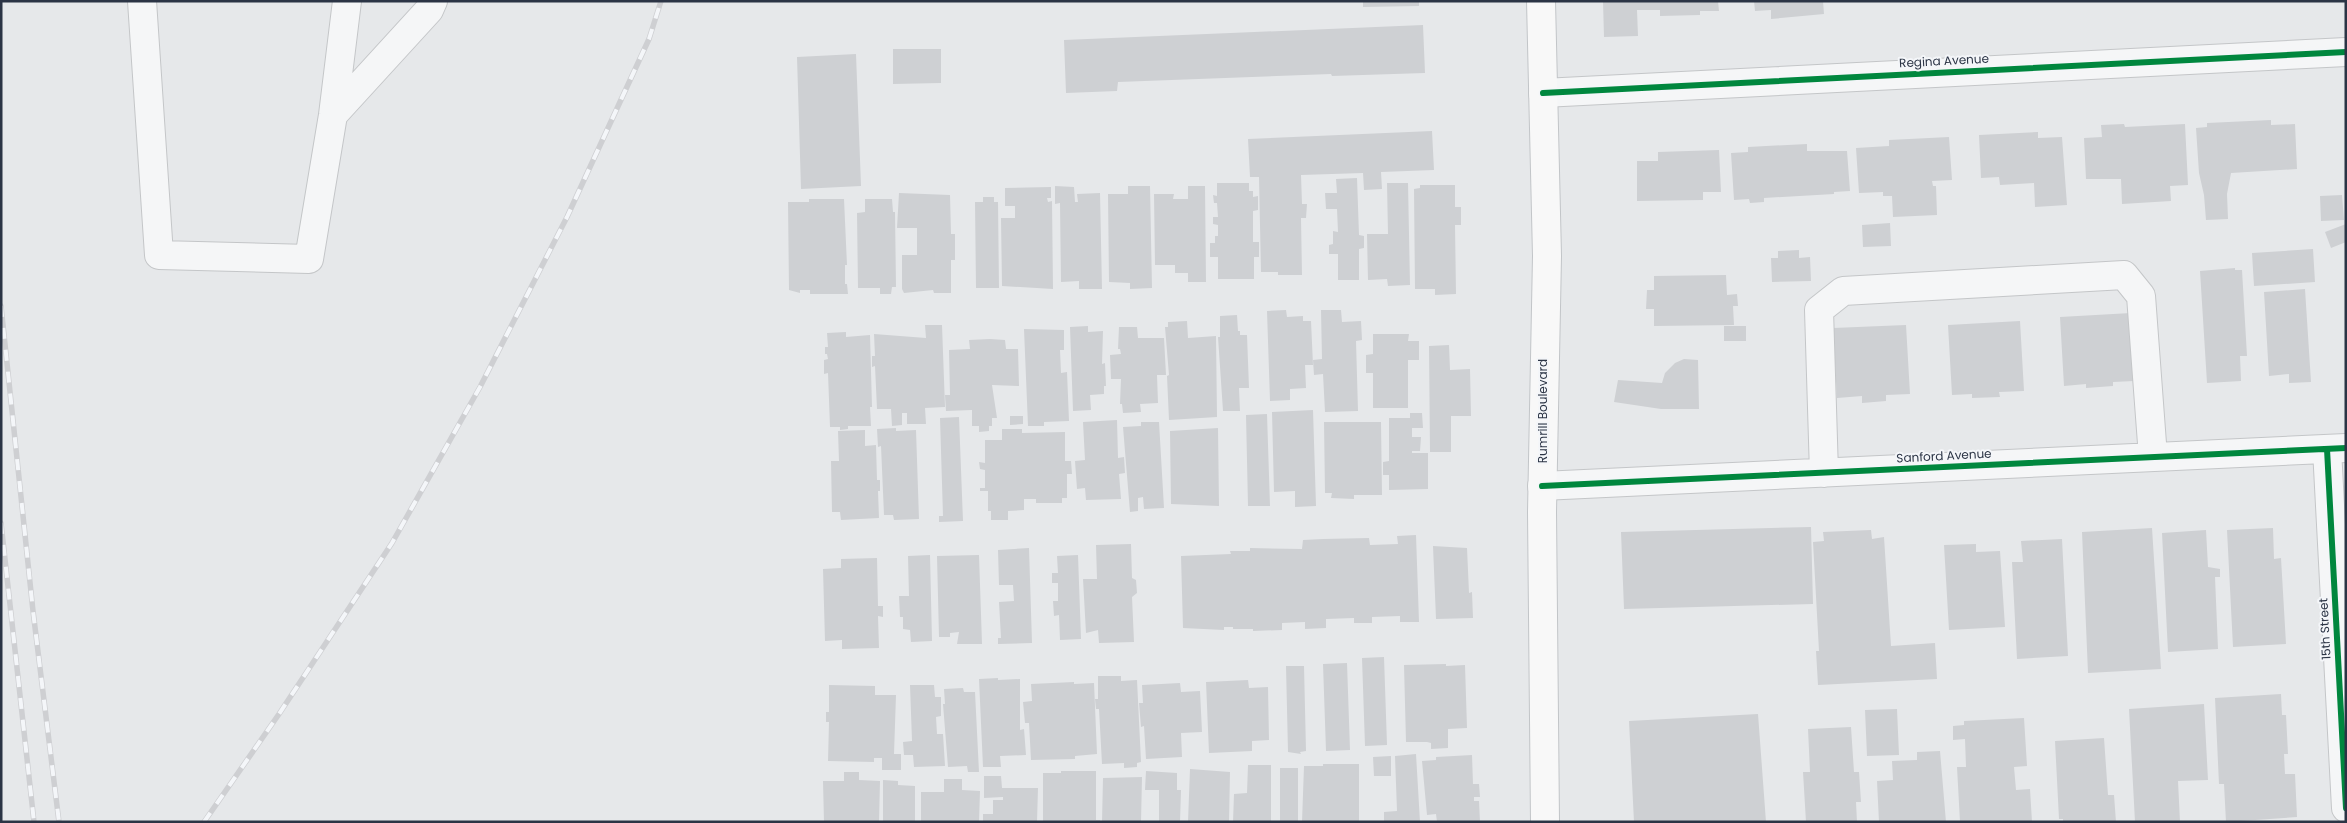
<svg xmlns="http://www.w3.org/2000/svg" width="2347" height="823" font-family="Poppins,sans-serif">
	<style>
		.building { fill: #ced0d3 }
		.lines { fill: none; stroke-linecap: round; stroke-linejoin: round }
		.minor-casing { stroke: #c4c6c8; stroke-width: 30 }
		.major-casing { stroke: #c2c5c8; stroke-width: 30 }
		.minor { stroke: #f5f6f7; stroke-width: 28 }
		.major { stroke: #f8f8f8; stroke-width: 28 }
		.rail-casing { stroke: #cecfd2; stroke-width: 5.5 }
		.rail { stroke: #f4f6f9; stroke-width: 4; stroke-dasharray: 11; stroke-linecap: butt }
		.cycleway-casing { stroke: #f4f6f9; stroke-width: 9 }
		.cycleway { stroke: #00873e; stroke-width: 6 }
		.labels { text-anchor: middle; stroke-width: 4; stroke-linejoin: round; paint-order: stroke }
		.street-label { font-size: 12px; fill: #2b3445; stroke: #f4f6f9 }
	</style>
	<rect width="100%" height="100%" fill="#e6e8ea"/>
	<!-- building -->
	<path class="building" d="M1363 1H1419V6L1363 7Z
		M1603 1H1718L1719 11H1700V15L1660 16V10H1637L1638 36 1604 37Z
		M1754 1H1823L1824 14 1771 19V10L1755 11Z
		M1423 25 1425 73 1332 76 1331 74 1118 82 1117 91 1066 93 1064 40Z
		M893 49H941V83L893 84Z
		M856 54 861 186 801 189 797 57Z
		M2271 120V125L2295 124 2297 169 2231 173 2227 194 2228 219 2206 220 2204 195 2199 173 2196 128 2207 127V123Z
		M2124 124 2125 127 2185 124 2188 185 2170 186 2171 201 2122 204 2121 179H2086L2084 138 2102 137 2101 125Z
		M1432 131 1434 170 1381 172 1382 189 1364 190 1363 173 1301 175 1302 204H1307L1306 218H1301L1302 275H1278V272H1261L1259 177H1250L1248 139Z
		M2038 132V138L2062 137 2067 205 2035 207 2034 183 2000 185 1999 177 1981 178 1979 135Z
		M1949 137 1952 180 1932 181 1933 186H1936L1937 215 1893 217 1892 196H1883V192L1859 193 1856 148 1889 146V140Z
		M1807 144V151H1847L1850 191 1834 192V194L1764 198V202L1750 203 1749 199 1734 200 1731 153 1748 152V147Z
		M1719 150 1721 192H1703V200L1637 201V161H1658V152Z
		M1357 178 1359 235 1364 236V248L1359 249V280H1338V254H1329V245L1333 244V231L1338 232 1337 209H1326L1325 193H1337L1336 179Z
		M1217 183H1249V191H1253V197L1258 196V210L1253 211V242H1259V257H1254V279H1218V257H1210V243H1215V236H1218V225L1213 224V217H1218L1217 203H1214L1213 195 1217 196Z
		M1387 183H1408L1410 285 1388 286 1387 279 1368 280 1367 234H1388Z
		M1420 185H1455V207H1461V225H1455L1456 294 1435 295V289H1415L1414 189 1420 188Z
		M1055 186 1074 187 1075 202H1078L1077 194 1100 193 1102 289H1079V281L1061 282 1060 203 1055 204Z
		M1128 186H1150L1152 288 1130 289V283L1109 282 1108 194H1128Z
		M1188 186H1205L1206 282H1188V273H1175V265H1155L1154 194H1174L1173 199H1188Z
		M1051 187V198H1047L1048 202 1052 201 1053 289 1002 286 1001 218H1015V206H1005V188Z
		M899 193 950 195 951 234H955V260H951V293H934L933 290 904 293 902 289V255H917V228H897Z
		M2342 195 2344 220 2321 221 2320 196Z
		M983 197H994V202H998L999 288H976L975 202H983Z
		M809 199H844L847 265H845V284H847L848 294H810V290H800V293L789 290 788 202H809Z
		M865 199H892L893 212H895L896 287H892L891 294H880V288H858L857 213 865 212Z
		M1890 223 1891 246 1863 247 1862 225Z
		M2346 224V242L2331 248 2325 232Z
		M2313 249 2315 282 2254 286 2252 253Z
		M1799 250V258L1810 257 1811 281 1772 282 1771 258H1778V251Z
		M2235 268V270H2242L2247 356H2240L2241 381 2207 383 2200 271Z
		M1726 275 1727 295 1737 294 1738 306H1733L1734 325 1654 326V309H1646L1647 290H1654V276Z
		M2305 289 2311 382 2289 383V374L2269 376 2264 292Z
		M1286 310 1287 317 1303 316V321H1311L1313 365H1305L1306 388 1290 389V400L1270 401 1267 311Z
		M1321 310H1341L1342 322 1361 321 1362 340 1356 341 1358 411 1325 412 1323 374 1314 375 1313 360 1322 359Z
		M2131 313 2134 381 2113 382V386L2086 388V384L2064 386 2060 317Z
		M1237 315 1238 331H1240V335H1247L1249 388H1239L1240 411H1223L1218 337H1220V316Z
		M1187 321 1188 338 1216 336 1217 417 1169 420 1167 376 1169 375 1165 327H1168V322Z
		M2020 321 2024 391 1999 392 2000 397 1972 398V394L1952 395 1948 325Z
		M925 325H942L945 407 925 408 926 424H907V413H902V425L892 426 891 409H877L875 366 872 367V356H875L874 334 926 338Z
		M1906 325 1910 394 1886 395V401L1862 403V396L1837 398 1833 328Z
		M1088 326V332L1103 331 1102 364 1105 363 1106 386H1104V394L1090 395 1091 410 1073 411 1070 327Z
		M1724 326H1746V341H1724Z
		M1119 327H1137L1138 338H1164L1166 375H1157L1158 403 1140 404 1141 412 1123 413 1122 404H1120L1121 379H1111L1110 355 1121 354 1120 349H1118Z
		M1024 329 1064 330V350H1060L1061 373 1067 372 1069 421 1044 422V426H1028Z
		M846 332V337L870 335 872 407H870L871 426H848V429L840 430V427H830L828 373 824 374V360L828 359 827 354H825V347H828L827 333Z
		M1373 334H1409L1408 341H1419V360H1408V408H1373V373H1366V355L1373 354Z
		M990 339 1005 340 1006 349H1018L1019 386 992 385 997 418H992V426H989V431L979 432V426H972V410L946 411 945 395H950L949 350 970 349 969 340Z
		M1449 345 1450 370 1470 369 1471 416H1451V452H1430L1429 346Z
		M1684 359 1698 360 1699 409H1661L1614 402 1618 380 1662 383 1665 373 1675 363Z
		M1313 410 1316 506 1295 507V491L1274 492 1272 412Z
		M1410 413H1422L1423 428H1412V437H1421L1420 451H1412V453H1428V489L1389 490V475H1383V462L1389 461V418H1410Z
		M1267 414 1270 506H1248L1246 415Z
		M1010 416H1023V424L1010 425Z
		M959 417 963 521 939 522V516H943L940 418Z
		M1117 420 1118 458 1124 457 1125 473 1119 474 1121 499 1086 500 1085 488 1077 489 1075 461 1085 460 1083 422Z
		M1141 422H1159L1164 508 1144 509 1143 497 1138 498V511L1130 512 1123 427 1141 426Z
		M1324 422H1381L1382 495H1354V499L1331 498 1332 493H1325Z
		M896 428V431L916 430 919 519 894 520 893 515H884L881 446 878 447 877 429Z
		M1218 428 1219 506 1171 504 1170 431Z
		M1002 429H1022V433L1065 432V461H1071L1072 474H1067V498H1062V503H1036V499H1024V510L1008 511V520H991V511H988V491H980V488H985V470L980 469 979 462 985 463V440H1002Z
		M865 430V446L876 445 877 480H880V491H878L879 518 841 520 840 512H832L831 461H839L838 431Z
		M1811 527 1813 604 1624 609 1621 532Z
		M2152 528 2161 669 2088 673 2082 532Z
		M2273 528 2274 559 2281 558 2286 644 2233 647 2227 530Z
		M1871 530 1872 539 1884 537 1891 646 1935 643 1937 679 1818 685 1816 651H1819L1813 542 1824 541 1823 532Z
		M2206 530 2208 567 2220 569V577H2215L2218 649 2168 652 2162 533Z
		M1416 535 1419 622H1400V616L1372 617V623H1354V618L1326 619V628L1305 629V622L1282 623V630L1253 631V629H1233V627H1224V630L1183 628 1181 556 1231 554 1230 551H1250V548L1302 549 1303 540 1323 539 1369 538 1370 545 1398 544 1397 536Z
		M2062 539 2068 656 2017 659 2012 562H2023L2021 541Z
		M1131 544 1132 578 1136 580 1137 593 1132 597 1134 642 1099 643 1098 630 1086 633 1083 579H1097L1096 545Z
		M1976 544V552L2000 551 2005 627 1949 630 1944 545Z
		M1433 546 1467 548 1469 593 1472 592 1473 618 1436 619Z
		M1029 548 1032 643 998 644V638H1001L999 602 1014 601 1013 585H999L998 550Z
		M930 555 932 641 911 642 910 630 903 629V617H900L899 596H909L908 556Z
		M979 555 982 644H957L959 632 950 633V637H939L937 556Z
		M1078 555 1081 639 1060 640 1059 615 1054 616 1053 601H1058V583H1052V573H1058L1057 556Z
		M877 558 878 606H883V617L878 616 879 648 842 649V640L825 641 823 569 841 568V559Z
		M1384 657 1387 745 1365 746 1362 658Z
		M1347 663 1350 750 1326 751 1323 664Z
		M1446 664V666L1465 665 1467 728 1448 729V748L1431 749V743L1427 742H1406L1404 665Z
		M1286 666H1304L1306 751 1300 752 1301 754 1288 752Z
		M1098 676H1121V681L1137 680 1141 762 1137 763V767L1124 768V763L1102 764 1099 709H1096L1095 699H1098Z
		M998 678V680L1020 679V730L1024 729 1026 755 1000 756 1001 767H983L979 679Z
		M1248 680 1249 688 1268 687 1269 740 1252 741V751L1209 753 1206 682Z
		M1074 682V684L1094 683 1097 754 1075 756V759L1031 760 1029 723H1025L1023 702 1032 701 1031 684Z
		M1180 683 1181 692 1200 691 1202 732 1181 733 1182 757 1146 759 1144 726 1141 727 1139 703H1143L1142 685Z
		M829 685 875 686V695H896L894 754H901V770H882V758H874V762L828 761 829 722H826V712H829Z
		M910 685H934L935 697H941V716L936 717 937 734H943L945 766 914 767 913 755H904L903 742 912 741Z
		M963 688 964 692H975L979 772H968L967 766 948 767 943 704H945L944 689Z
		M2281 694 2282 715H2286L2288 754H2284L2285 774H2295L2297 817 2226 822 2224 784H2219L2215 698Z
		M2204 704 2208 780 2178 781 2180 822H2135L2129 709Z
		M1897 709 1899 755 1867 756 1865 710Z
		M1758 714 1766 822H1634L1629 721Z
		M2024 718 2027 766 2014 767 2016 790 2030 789 2032 822H1960L1957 767H1966L1965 739 1953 740V726L1964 725V721Z
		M1851 727 1854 772H1859L1861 802H1856L1857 822H1806L1803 772H1810L1808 729Z
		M2104 738 2108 795H2114L2116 822H2063V819H2059L2055 741Z
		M1940 751 1946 822H1879L1877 781 1893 780 1892 761 1917 760V752Z
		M1416 754 1420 822H1384V812L1397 811 1395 756Z
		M1472 755 1473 784H1479L1480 797H1474V801H1479L1480 822H1437L1436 814 1427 815 1422 761 1436 760V757Z
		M1391 756V776H1374L1373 757Z
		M1323 764H1359V822H1302L1304 766H1323Z
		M1248 765H1271V822H1233L1234 794 1247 793Z
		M1280 768H1298V822H1280Z
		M1190 769 1230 772 1229 822H1188Z
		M1061 771H1096V820H1100V822H1043V773H1061Z
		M1146 771 1177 773V790H1181L1180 822H1159V790H1145Z
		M844 772H859V780L880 781 879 822H824L823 781H844Z
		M984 776H1001L1002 788H1038L1037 822H983V814H993V800H1003V797L984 798Z
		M1142 777 1141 822H1102L1103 778Z
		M944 779H962V790L980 791 979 822H921V792H944Z
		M883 780 898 781V785L915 786V822H883Z"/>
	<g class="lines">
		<defs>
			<path id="minor" d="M142 1 159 255 309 259 333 115 347 1
				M1543 93 2346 52
				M333 115 429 10 433 1
				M2327 449 2346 808
				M1824 473 1819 310 1843 291 2124 275 2141 296 2153 457
				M1542 486 2346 448"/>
			<path id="major" d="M1541 1 1547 256 1542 512 1545 822"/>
		</defs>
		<!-- minor casing -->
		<use href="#minor" class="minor-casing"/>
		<!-- major casing -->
		<use href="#major" class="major-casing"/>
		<!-- minor -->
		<use href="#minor" class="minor"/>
		<!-- major -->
		<use href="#major" class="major"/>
		<defs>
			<path id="rail" d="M1 306 33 611 59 822
				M1 523 34 822
				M204 822 279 714 392 543 480 387 567 217 649 39 661 1"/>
		</defs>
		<!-- rail casing -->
		<use href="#rail" class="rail-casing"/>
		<!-- rail -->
		<use href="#rail" class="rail"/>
		<defs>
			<path id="cycleway" d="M1543 93 2346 52
				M2327 449 2346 808
				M1542 486 2346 448"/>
		</defs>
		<!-- cycleway casing -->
		<use href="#cycleway" class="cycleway-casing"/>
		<!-- cycleway -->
		<use href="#cycleway" class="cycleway"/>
	</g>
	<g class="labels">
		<!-- street labels -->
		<g class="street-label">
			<text transform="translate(1944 61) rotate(-3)" y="4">Regina Avenue</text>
			<text transform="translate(1543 411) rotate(-90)" y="4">Rumrill Boulevard</text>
			<text transform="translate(1944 456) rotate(-3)" y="4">Sanford Avenue</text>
			<text transform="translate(2325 629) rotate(-93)" y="4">15th Street</text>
		</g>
	</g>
	<!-- border -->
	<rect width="2347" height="823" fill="none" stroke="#2b3445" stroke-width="5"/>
</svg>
